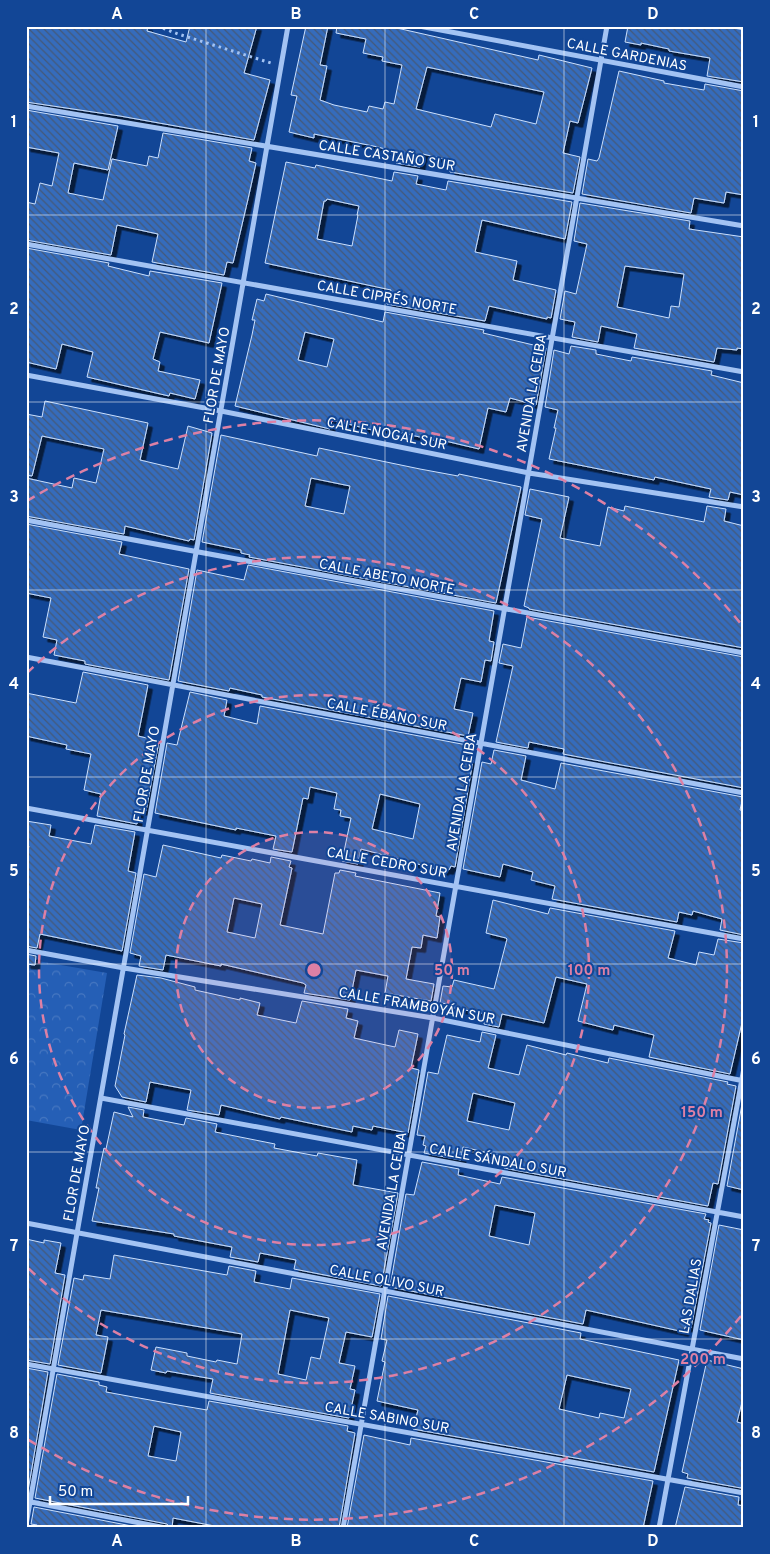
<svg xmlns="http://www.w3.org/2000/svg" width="770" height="1554" font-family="Overpass,sans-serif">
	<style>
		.park { fill: url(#park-crowns) }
		.building { fill: url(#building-back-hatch); stroke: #cadffd; fill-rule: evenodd; filter: url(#shadow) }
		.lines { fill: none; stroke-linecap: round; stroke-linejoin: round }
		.path { stroke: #a3c3f3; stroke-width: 3; stroke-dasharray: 2.5 4; stroke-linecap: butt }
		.street { stroke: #a3c3f3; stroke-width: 5 }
		.grid { fill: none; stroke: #fff; stroke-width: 1; stroke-opacity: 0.55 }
		.ring { fill: none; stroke: #dd80a5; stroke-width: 2.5; stroke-dasharray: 9 6 }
		.labels { text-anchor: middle; stroke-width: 4; stroke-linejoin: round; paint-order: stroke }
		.street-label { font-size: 14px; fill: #fff; stroke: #124696 }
		.centre { fill: #dd80a5; stroke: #124696; stroke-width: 2.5 }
		.ring-label { font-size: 15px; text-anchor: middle; font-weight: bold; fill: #dd80a5; stroke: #124696; stroke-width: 4; stroke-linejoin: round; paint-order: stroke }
		.neatline { fill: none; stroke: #fff; stroke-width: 2 }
		.grid-label { font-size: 16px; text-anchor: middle; font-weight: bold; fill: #fff }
	</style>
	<defs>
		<pattern id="park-crowns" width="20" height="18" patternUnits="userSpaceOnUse" patternTransform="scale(1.25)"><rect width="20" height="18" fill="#255fb6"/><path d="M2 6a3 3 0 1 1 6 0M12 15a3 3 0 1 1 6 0" fill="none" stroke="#4677c1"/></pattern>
		<pattern id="building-back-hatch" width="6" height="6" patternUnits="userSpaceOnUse" patternTransform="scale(1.25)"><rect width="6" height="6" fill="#366cbc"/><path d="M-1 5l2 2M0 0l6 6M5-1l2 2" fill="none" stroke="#435979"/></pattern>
		<filter id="shadow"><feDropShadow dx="4.5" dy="4.5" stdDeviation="0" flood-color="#0009"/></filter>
	</defs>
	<rect width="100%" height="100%" fill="#124696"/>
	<!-- park -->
	<path class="park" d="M26 959 107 973 81 1130 26 1120Z"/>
	<!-- building -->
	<path class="building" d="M26 26H148L147 31 186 42 190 26H257L244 73 270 80 254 140 120 116 26 102Z
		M306 26H328L320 65 327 66 320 100 334 105 367 112 369 106 383 109 385 102 394 104 402 65 382 61 383 57 363 53 366 39 336 33 337 26H388L538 60 539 55 592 68 578 123 570 121 563 153 580 157 573 193 450 172 452 161 423 154 420 167 396 163 399 153 378 147 314 134V138L289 132 297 96 291 95ZM427 67 544 92 536 124 495 114 491 127 416 109Z
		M628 26H724L744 30V82L707 76 710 58 669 51V49L641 43V45L625 42Z
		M619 71 664 81V83L704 90 705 84 744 91V195L726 192 724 203 694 198 691 213 582 194 588 159 597 161 599 158Z
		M26 110 118 126 108 170 74 163 68 193 103 200 112 159 147 166 149 156 158 158 163 133 252 148 249 161 256 163 248 199 233 263 227 262 224 275 152 262 158 234 117 225 111 255 26 240V202L35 204 40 183 52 186 59 153 26 147Z
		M286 162 315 168 316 165 392 181 394 172 418 176 416 184 446 190 448 181 572 202 565 239 482 220 475 252 517 261 513 280 556 290 551 318 547 317V319L489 306 485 321 387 304 391 290 265 263ZM327 199 359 206 357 215H358L352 246 317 239 324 201H326Z
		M580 203 690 221 689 229 744 237V349L737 348V350L717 348 714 362 634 348 637 334 601 326 598 342 572 337 575 322 560 319 565 291 576 294 587 244 574 241ZM625 266 684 274 679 307 671 306 669 318 617 307Z
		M26 248 109 263 108 266 149 276 150 271 222 283 209 343 160 332 153 359 160 362 158 371 200 380 195 399 170 393 169 396 87 377 93 352 62 344 56 369 26 362Z
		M266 294 383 322 385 312 484 330 483 333 546 348 536 405 510 398 506 412 488 408 479 449 437 439V441L381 428 380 432 332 420 330 429 235 406 252 335 255 320H252L257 299 264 301ZM305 332 334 339 327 367 298 360Z
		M571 346 596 350V354L631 361 632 357 712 371 711 375 744 383V495L730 492 728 500 709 497 711 489 655 477 654 480 549 459 556 428H554L558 410 545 407 554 350 569 354Z
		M45 401 148 423 140 460 178 469 188 426 212 433 194 540 190 539 189 541 125 526 124 534 26 516V478L72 488 74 478 96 483 104 449 42 436 32 476 26 475V414L42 417Z
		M221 435 317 456 319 448 420 469 458 476 459 474 521 487 496 603 249 557 250 555 241 553V550L202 542ZM311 478 350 486 344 514 305 506Z
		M530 489 569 497 560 538 600 546 608 507 624 511 625 506 704 522 707 506 726 509 724 521 744 526V648L529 609V608L524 606 542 519 525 515Z
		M26 524 122 542 119 554 189 569 169 680 85 664V661L54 655 57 640 43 637 51 598 26 593Z
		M248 565 494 611 489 641 494 642 491 661 485 660 481 682 461 678 454 709 473 713 468 736 262 697V695L230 688 229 691 178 681 197 570 244 580Z
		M527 617 744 657V788L563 754 564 749 529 742 528 748 496 742 513 666 499 663 503 644 521 648Z
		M83 672 148 685 138 736 159 741 146 811 139 810 137 824 97 816 101 794 84 790 91 754 66 749 67 745 26 736V693L76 703Z
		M190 692 227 700 224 716 257 724 260 706 467 745 464 758 473 760 455 867 451 866 449 870 444 869V871L361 849 358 864 342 861 351 818 340 816 341 810 334 809 337 793 310 787 308 799 303 798 292 852 273 849 276 836 236 828V830L155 813 167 743 177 745ZM380 794 420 804 413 839 372 829Z
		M494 750 526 756 521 780 555 789 561 763 743 797 740 810 744 811V935L720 930 722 919 693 911 692 915 679 912 677 922 552 899 555 886 531 880 533 872 503 864 500 877 463 869 482 762 491 764Z
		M26 821 51 825 49 836 91 844 95 825 135 832 128 871 136 873 122 951 40 934 37 948 26 946V860L29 846 26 845Z
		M163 845 221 858 222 855 251 861 252 859 270 863 271 857 291 861 289 867 292 868 280 925 323 934 335 873H339L340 870 356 873 355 876 440 893 436 916 440 917 437 938 423 935 421 948 412 947 406 979 434 984 431 1001 385 993 388 976 356 970 350 1000 304 993 306 985 303 983 221 964V966L166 955 163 970 139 966 141 956 130 953 144 874 156 877ZM234 898 262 904 255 938 227 932Z
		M493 900 548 914 550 908 675 931 668 958 696 965 699 952 714 955 718 939 744 943V1014L730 1074 649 1057 654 1035 614 1025 613 1030 578 1021 587 984 556 977 544 1023 502 1014 499 1027 484 1024 486 1014 449 1007V1004L440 1003 443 986 452 987 454 980 494 989 507 939 506 938 486 933Z
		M26 954 36 956 35 965 26 964Z
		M137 975 161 978 195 987V990L240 1000V998L260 1003 257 1015 296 1023 302 1001 348 1009 346 1018 358 1021 354 1038 395 1047 399 1030 418 1034 411 1068 419 1070 408 1133 373 1126 372 1130 353 1126 352 1132 281 1117 280 1119 221 1105 219 1115 187 1110 191 1090 150 1082 146 1102 122 1097 115 1086 125 1035 124 1034Z
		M482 1032 496 1035 488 1068 519 1075 527 1045 566 1055 567 1053 608 1063 609 1058 728 1082 727 1084 736 1086 718 1184 713 1183 708 1206 504 1168 506 1157 463 1147 461 1160 424 1153 426 1146 423 1145 425 1136 417 1135 428 1072 438 1074 447 1035 480 1042ZM473 1093 515 1103 509 1130 467 1121Z
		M744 1093V1190L727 1186Z
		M128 1107 144 1110 143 1117 184 1125 186 1118 217 1124 215 1132 275 1144 274 1148 317 1156 318 1153 357 1160 353 1185 398 1193 381 1286 294 1269 296 1260 260 1253 258 1262 230 1257 232 1247 174 1236V1234L92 1221 99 1188H96L101 1162 104 1148 106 1149 114 1112 133 1117Z
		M422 1162 459 1169 458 1175 500 1184 502 1177 706 1214 704 1219 709 1220 708 1222 711 1223 691 1328 685 1327 684 1332 586 1310 583 1324 390 1287 406 1194 414 1195ZM495 1205 535 1213 529 1245 489 1236Z
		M719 1225 744 1230V1340L700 1330Z
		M26 1239 44 1243V1240L61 1243 55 1273 65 1275 50 1364 26 1360Z
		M114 1255 227 1275 229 1266 256 1271 254 1282 290 1289 292 1278 380 1294 372 1337 346 1332 339 1363 355 1366 350 1389 355 1390 349 1418 210 1393 213 1379 167 1371 166 1373 151 1370 156 1347 187 1353V1356L216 1362 217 1360 237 1364 242 1334 101 1310 96 1335 108 1337 101 1373 58 1365 74 1278 83 1280 84 1275 110 1279ZM290 1310 329 1318 320 1359 311 1357 306 1380 278 1374Z
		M388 1296 581 1333 580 1339 679 1360 654 1472 413 1429 418 1410 377 1401 385 1362 382 1361 387 1340 381 1339ZM567 1375 631 1389 624 1418 600 1413 599 1418 559 1409Z
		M707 1360 744 1369V1394L737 1422 744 1424V1478L741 1488 687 1478 688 1474 682 1472Z
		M26 1368 48 1372 27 1497H26Z
		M57 1374 99 1382V1385L107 1387 106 1392 172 1404 207 1410 209 1401 348 1426 347 1431 355 1433 339 1528H225L173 1518 172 1528H170L167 1524 35 1498ZM154 1426 181 1432 176 1461 148 1456Z
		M364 1435 410 1445 411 1438 653 1481 643 1528H347Z
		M685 1487 739 1497 738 1505 744 1506V1528H675Z
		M34 1507 142 1528H36L37 1525 31 1524Z"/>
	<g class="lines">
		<!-- path -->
		<path class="path" d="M157 26 178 34 271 63"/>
		<!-- street -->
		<path class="street" d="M419 26 744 87
			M26 106 744 226
			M26 244 744 372
			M26 375 221 411 529 473 744 507
			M26 520 744 653
			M26 657 744 793
			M26 808 744 939
			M26 950 124 968 433 1018 744 1081
			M101 1098 744 1217
			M26 1223 744 1359
			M26 1364 744 1493
			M26 1501 166 1528
			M26 1525 288 26
			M343 1528 607 26
			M659 1528 744 1068"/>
	</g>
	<!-- grid -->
	<path class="grid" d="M206 26V1528M385 26V1528M564 26V1528M26 215H744M26 402H744M26 590H744M26 777H744M26 964H744M26 1152H744M26 1339H744"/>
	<!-- distance rings -->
	<circle cx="314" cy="970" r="138" fill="#dd80a5" fill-opacity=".12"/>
	<g class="ring">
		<circle cx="314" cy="970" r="138"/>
		<circle cx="314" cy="970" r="275"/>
		<path d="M27 673A413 413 0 1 1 27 1267"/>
		<path d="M741 1316A550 550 0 0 1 27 1439M27 501A550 550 0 0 1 741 624"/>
	</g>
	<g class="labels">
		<!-- street labels -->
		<g class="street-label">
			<text transform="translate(627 54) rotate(11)" y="5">CALLE GARDENIAS</text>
			<text transform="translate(387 155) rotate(9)" y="5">CALLE CASTAÑO SUR</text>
			<text transform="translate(387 297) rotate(10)" y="5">CALLE CIPRÉS NORTE</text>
			<text transform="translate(216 375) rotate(-80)" y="5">FLOR DE MAYO</text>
			<text transform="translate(531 393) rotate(-80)" y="5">AVENIDA LA CEIBA</text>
			<text transform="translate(387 433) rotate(11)" y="5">CALLE NOGAL SUR</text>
			<text transform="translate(387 576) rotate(11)" y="5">CALLE ABETO NORTE</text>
			<text transform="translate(387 714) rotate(11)" y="5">CALLE ÉBANO SUR</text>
			<text transform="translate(146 774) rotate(-80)" y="5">FLOR DE MAYO</text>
			<text transform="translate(461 792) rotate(-80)" y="5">AVENIDA LA CEIBA</text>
			<text transform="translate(387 862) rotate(10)" y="5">CALLE CEDRO SUR</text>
			<text transform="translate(417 1005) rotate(10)" y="5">CALLE FRAMBOYÁN SUR</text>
			<text transform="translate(498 1160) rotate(10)" y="5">CALLE SÁNDALO SUR</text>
			<text transform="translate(76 1173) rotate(-80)" y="5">FLOR DE MAYO</text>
			<text transform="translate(391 1191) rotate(-80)" y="5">AVENIDA LA CEIBA</text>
			<text transform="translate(387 1280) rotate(11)" y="5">CALLE OLIVO SUR</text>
			<text transform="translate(690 1296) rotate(-80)" y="5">LAS DALIAS</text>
			<text transform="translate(387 1417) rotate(10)" y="5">CALLE SABINO SUR</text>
		</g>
	</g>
	<circle cx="314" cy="970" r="8" class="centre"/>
	<g class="ring-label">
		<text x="452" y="975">50 m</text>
		<text x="589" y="975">100 m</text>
		<text x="702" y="1117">150 m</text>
		<text x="703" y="1364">200 m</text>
	</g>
	<!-- border -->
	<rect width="770" height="1554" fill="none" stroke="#124696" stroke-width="55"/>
	<!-- scale -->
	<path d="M50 1496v8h138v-8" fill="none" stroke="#ffffff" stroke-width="2.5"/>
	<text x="58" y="1496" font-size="15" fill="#ffffff" stroke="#124696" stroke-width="4" paint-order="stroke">50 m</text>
	<rect x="28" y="28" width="714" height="1498" class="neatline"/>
	<g class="grid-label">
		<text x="117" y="19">A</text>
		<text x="296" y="19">B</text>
		<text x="474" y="19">C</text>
		<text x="653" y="19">D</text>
		<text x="14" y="127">1</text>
		<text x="756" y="127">1</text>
		<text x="14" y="314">2</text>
		<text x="756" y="314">2</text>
		<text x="14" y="502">3</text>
		<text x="756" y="502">3</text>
		<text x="14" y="689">4</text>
		<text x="756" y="689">4</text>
		<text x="14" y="876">5</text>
		<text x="756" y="876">5</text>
		<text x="14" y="1064">6</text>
		<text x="756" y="1064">6</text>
		<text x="14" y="1251">7</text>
		<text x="756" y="1251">7</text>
		<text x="14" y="1438">8</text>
		<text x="756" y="1438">8</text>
		<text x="117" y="1546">A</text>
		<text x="296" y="1546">B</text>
		<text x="474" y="1546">C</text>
		<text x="653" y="1546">D</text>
	</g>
</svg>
